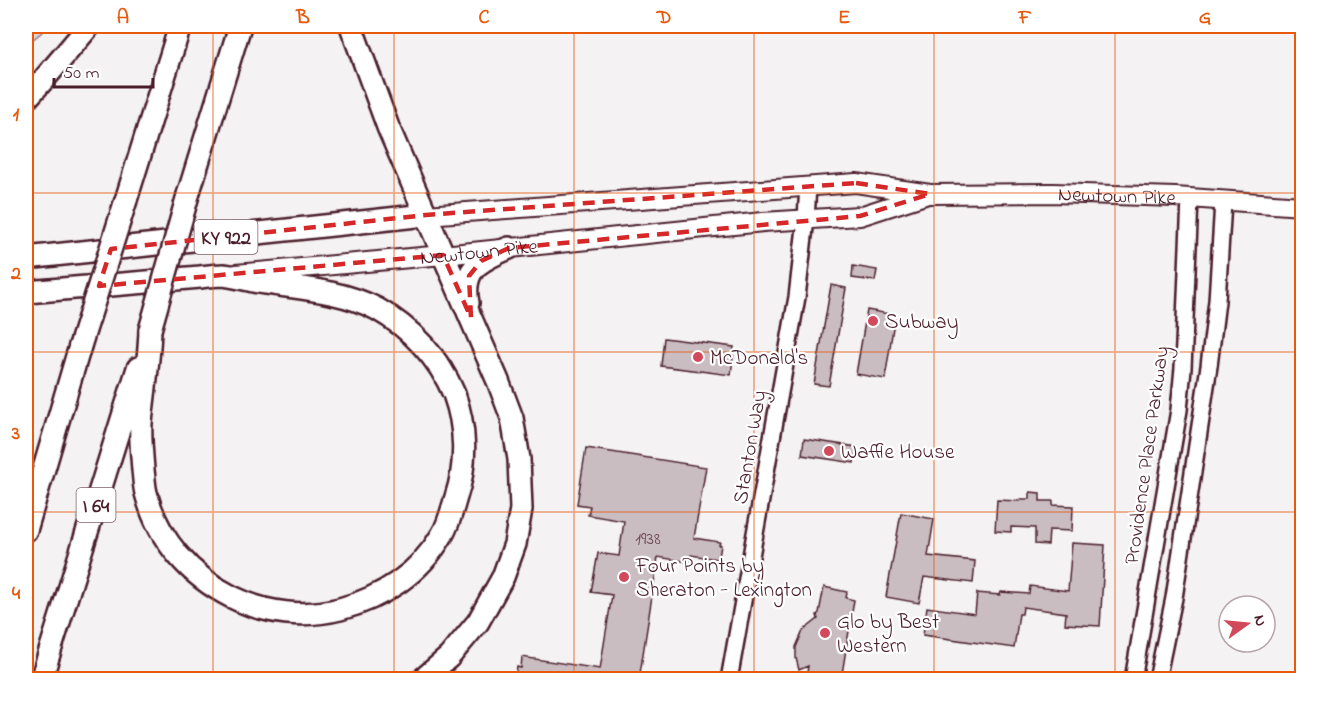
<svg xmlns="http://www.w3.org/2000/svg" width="1328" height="705" font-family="'Indie Flower',sans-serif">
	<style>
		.green { fill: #dbd2d5; stroke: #927880; stroke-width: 1.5 }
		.building { fill: #cabdc1; stroke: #4a1f2b; stroke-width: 1.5 }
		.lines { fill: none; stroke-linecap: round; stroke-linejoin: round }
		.minor-casing { stroke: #4a1f2b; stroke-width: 20 }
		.major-casing { stroke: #4a1f2b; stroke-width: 22 }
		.highway-casing { stroke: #4a1f2b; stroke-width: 26 }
		.minor { stroke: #fff; stroke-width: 15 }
		.major { stroke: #fff; stroke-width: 18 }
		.highway { stroke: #fff; stroke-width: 21 }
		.highway-bridge-casing { stroke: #4a1f2b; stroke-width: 26; stroke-linecap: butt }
		.highway-bridge { stroke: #fff; stroke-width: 21 }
		.marked { fill: none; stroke: #d62828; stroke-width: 4.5; stroke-dasharray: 12 8; stroke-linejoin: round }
		.grid { fill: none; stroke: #e8590c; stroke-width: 1.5; stroke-opacity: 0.55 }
		.poi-dot { fill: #d1495b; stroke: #fff; stroke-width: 2 }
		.labels { text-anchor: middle; stroke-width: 4.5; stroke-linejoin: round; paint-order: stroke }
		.number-label { font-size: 18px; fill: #6a4650 }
		.shield { fill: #fff; stroke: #80626b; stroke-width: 1.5 }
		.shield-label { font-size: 20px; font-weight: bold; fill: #4a1f2b }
		.street-label { font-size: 21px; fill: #4a1f2b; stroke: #fff }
		.poi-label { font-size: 21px; fill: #4a1f2b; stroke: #fff; text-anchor: start }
		.neatline { fill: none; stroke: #e8590c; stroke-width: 2 }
		.grid-label { font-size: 20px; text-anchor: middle; font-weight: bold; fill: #e8590c }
	</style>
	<rect width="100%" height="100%" fill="#f4f2f2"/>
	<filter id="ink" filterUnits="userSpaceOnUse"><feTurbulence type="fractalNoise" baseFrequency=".0167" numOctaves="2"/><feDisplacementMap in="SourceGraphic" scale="12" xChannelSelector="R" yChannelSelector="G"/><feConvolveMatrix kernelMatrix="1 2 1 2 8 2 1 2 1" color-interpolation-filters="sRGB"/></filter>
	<g filter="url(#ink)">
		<!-- green -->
		<path class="green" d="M26 26H46L42 32 26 45Z"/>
		<!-- building -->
		<path class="building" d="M853 266 877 270 875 281 852 278Z
			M831 285 846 288 829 386 814 384Z
			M867 310 895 315 885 379 856 374Z
			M664 338 734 347 731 375 661 366Z
			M804 439 857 447 854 463 802 455Z
			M586 448 706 467 694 538 720 542 719 545H721L719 557 717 556V559L691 555 689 562 658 557 639 680H515L517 667 521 668 522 657 600 669 612 595 591 592 598 553 619 556 624 521 588 515 590 506 577 504Z
			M1030 492 1040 493V501H1053V505L1073 506 1072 531 1049 530 1048 545 1035 544V528L1011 527V532L995 531 997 500 1020 501 1021 499H1030Z
			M901 513 934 519 928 556 975 561 973 583 924 577 919 603 886 597Z
			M1072 543 1105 545 1100 626 1065 624 1066 613 1023 607 1022 614H1019L1014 648 923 635 927 607 975 614 977 593 1000 595 1001 592 1029 594 1030 586 1068 591Z
			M824 587 847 592 846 598 854 600 841 680H806L808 666 799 670 796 658V647L803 631 818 619 817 615 819 613Z"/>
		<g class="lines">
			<defs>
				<path id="minor" d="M729 680 797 297 806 219 808 186
					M1133 680 1179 410 1183 368 1190 199
					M1157 680 1174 598 1209 366 1217 301 1223 202"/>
				<g id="major">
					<path id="s1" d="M426 215 856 183 930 194 1053 193 1175 197 1302 206"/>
					<path id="s2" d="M236 274 443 255 763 222 860 216 925 195"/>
				</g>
				<path id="highway" d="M351 26 388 127 498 381 512 418 519 459 521 509 515 544 503 577 478 622 449 657 422 680
					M26 99 45 78 89 26
					M188 195 240 26
					M126 200 180 26
					M26 258 426 215
					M26 292C70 288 115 285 159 281 173 279 187 278 200 277 208 276 216 275 223 275 235 276 246 280 258 282 296 288 342 290 377 309 411 328 439 358 454 394 466 427 467 464 456 497 452 510 449 524 442 535 420 573 382 598 340 609 304 618 266 614 232 597 190 576 158 540 146 493 144 485 144 477 143 470 142 455 140 438 141 423 144 392 149 361 150 330
					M468 303C461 268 481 260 509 248
					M26 530 80 346
					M41 680 138 368"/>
			</defs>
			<!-- minor casing -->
			<use href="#minor" class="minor-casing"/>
			<!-- major casing -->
			<use href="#major" class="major-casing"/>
			<!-- highway casing -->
			<use href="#highway" class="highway-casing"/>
			<!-- minor -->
			<use href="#minor" class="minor"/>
			<!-- major -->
			<use href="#major" class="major"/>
			<!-- highway -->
			<use href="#highway" class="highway"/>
			<defs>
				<path id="highway-bridge" d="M150 330 188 195
					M80 346 126 200"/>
			</defs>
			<!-- highway-bridge casing -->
			<use href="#highway-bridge" class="highway-bridge-casing"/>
			<!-- highway-bridge -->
			<use href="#highway-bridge" class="highway-bridge"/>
		</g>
	</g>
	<!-- marked area -->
	<path class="marked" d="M856 183 930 194 860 216 509 248 481 261 469 276 471 318 443 255 99 286 111 249 426 215Z"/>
	<!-- grid -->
	<path class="grid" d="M213 26V680M394 26V680M574 26V680M754 26V680M934 26V680M1115 26V680M26 193H1302M26 352H1302M26 512H1302"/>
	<!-- markers -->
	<g class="poi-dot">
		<circle cx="873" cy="321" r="6"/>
		<circle cx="698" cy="357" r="6"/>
		<circle cx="829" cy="451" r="6"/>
		<circle cx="624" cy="577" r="6"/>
		<circle cx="825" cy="633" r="6"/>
	</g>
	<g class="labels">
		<!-- number labels -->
		<g class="number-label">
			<text x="648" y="544">1938</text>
		</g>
		<!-- shield labels -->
		<g class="shield">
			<rect x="194.5" y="220" width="63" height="34" rx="4.5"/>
			<rect x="76.5" y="488" width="39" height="34" rx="4.5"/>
		</g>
		<g class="shield-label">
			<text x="226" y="244">KY 922</text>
			<text x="96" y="512">I 64</text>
		</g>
		<!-- street labels -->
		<g class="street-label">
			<text dy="7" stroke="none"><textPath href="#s1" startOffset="693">Newtown Pike</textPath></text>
			<text dy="7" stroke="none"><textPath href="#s2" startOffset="244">Newtown Pike</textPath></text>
			<text transform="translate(749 447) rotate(-80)" y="7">Stanton Way</text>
			<text transform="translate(1146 455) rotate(-82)" y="7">Providence Place Parkway</text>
		</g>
		<!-- poi labels -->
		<g class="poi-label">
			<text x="885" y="328">Subway</text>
			<text x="710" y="364">McDonald's</text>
			<text x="841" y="458">Waffle House</text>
			<text x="636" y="572">Four Points by<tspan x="636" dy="24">Sheraton - Lexington</tspan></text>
			<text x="837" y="628">Glo by Best<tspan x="837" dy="24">Western</tspan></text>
		</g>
	</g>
	<!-- margin -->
	<rect width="1328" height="705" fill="none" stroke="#fff" stroke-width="66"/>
	<!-- north arrow -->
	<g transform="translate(1247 624) rotate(75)"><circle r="28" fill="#ffffff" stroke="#b7a5aa" stroke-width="1.5"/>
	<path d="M0-4.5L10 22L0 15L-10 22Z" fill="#d1495b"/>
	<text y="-9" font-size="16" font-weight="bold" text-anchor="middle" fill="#4a1f2b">N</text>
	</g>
	<!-- scale -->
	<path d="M54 78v9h99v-9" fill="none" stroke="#4a1f2b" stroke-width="3"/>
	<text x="63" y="78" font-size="18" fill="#4a1f2b" stroke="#ffffff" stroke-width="4.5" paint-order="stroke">50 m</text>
	<rect x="33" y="33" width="1262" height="639" class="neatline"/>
	<g class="grid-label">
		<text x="123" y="23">A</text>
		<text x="303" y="23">B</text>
		<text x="484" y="23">C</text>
		<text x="664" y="23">D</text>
		<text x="844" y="23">E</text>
		<text x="1025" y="23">F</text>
		<text x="1205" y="23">G</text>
		<text x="16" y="120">1</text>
		<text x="16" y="279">2</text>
		<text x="16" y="439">3</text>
		<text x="16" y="599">4</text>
	</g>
</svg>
